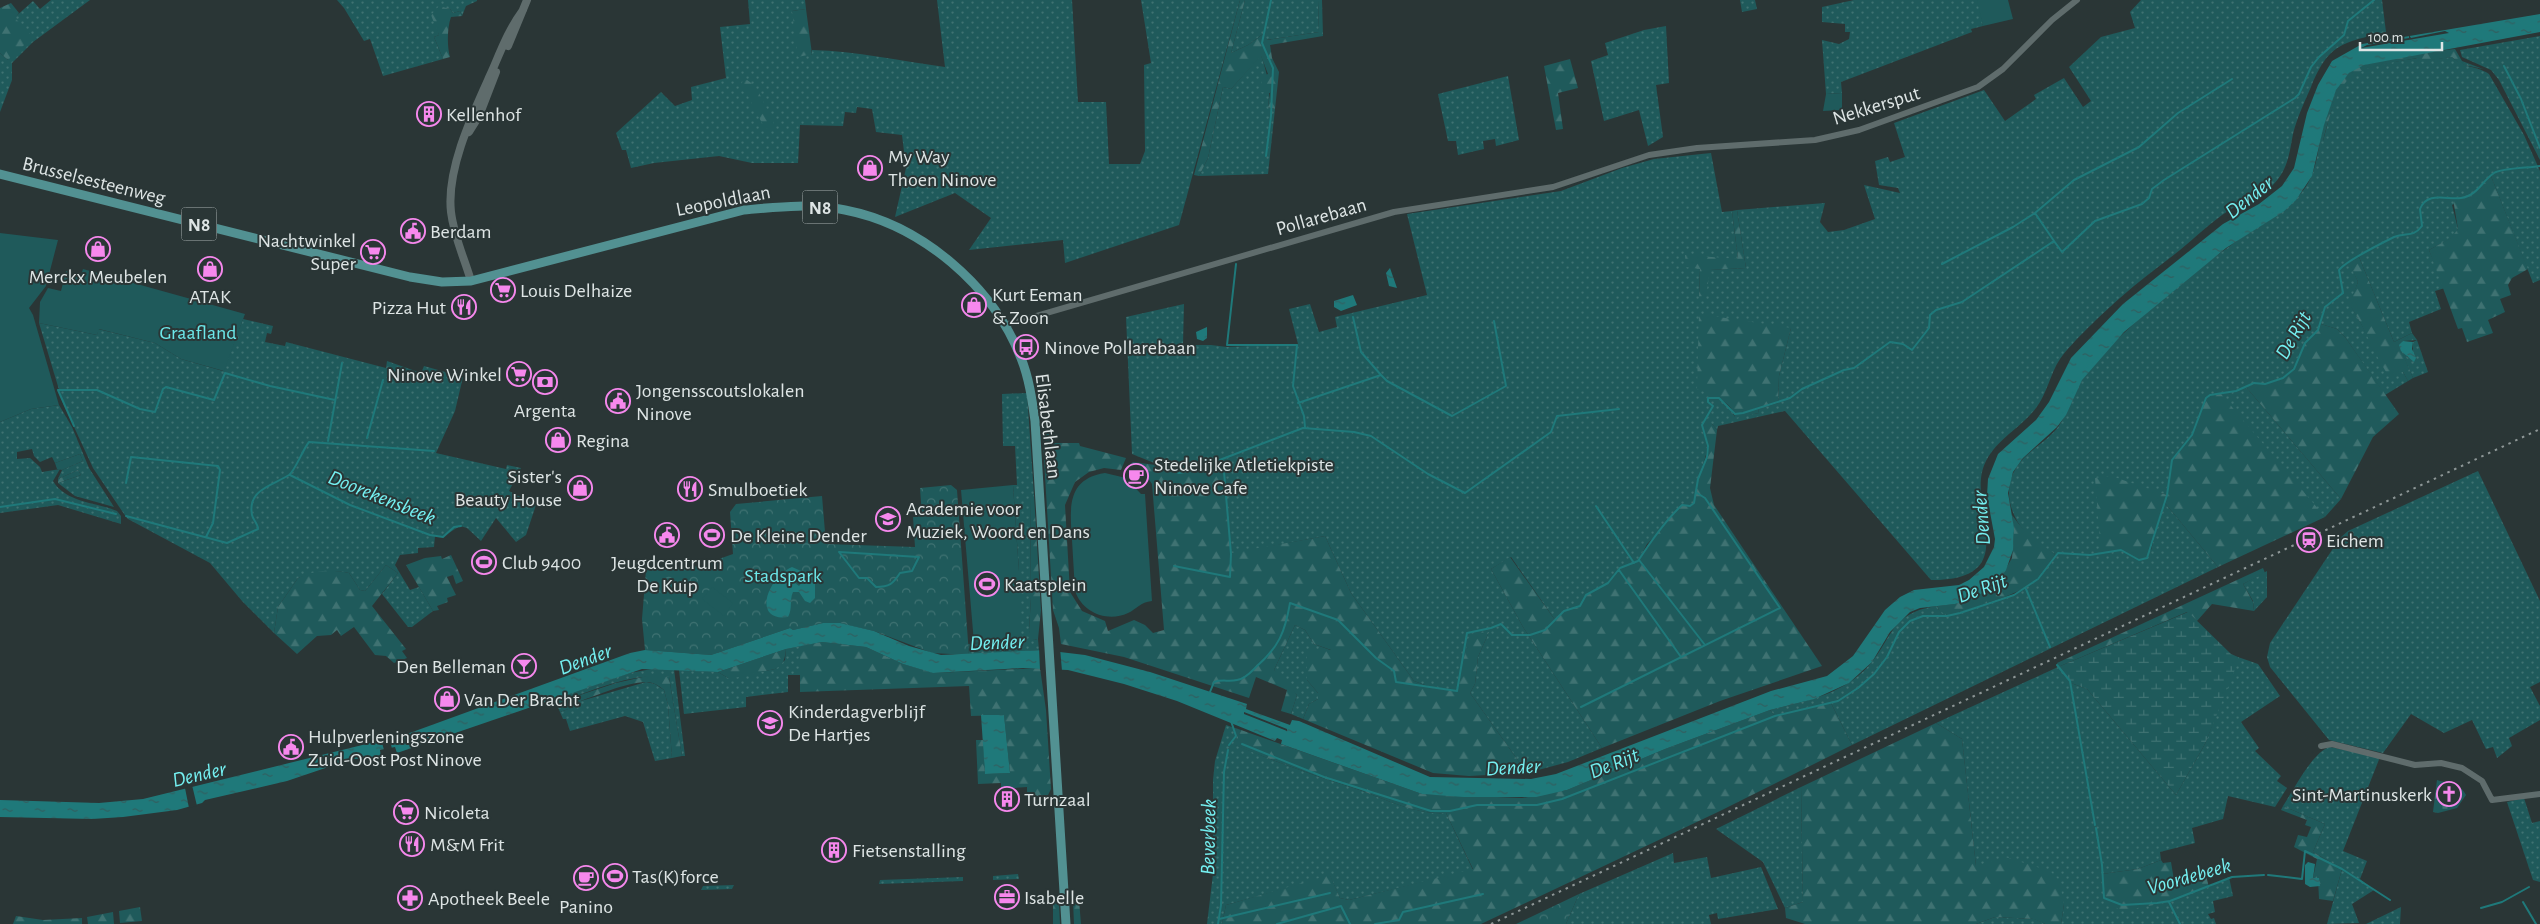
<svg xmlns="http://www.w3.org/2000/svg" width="2540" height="924" font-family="'Alegreya Sans',sans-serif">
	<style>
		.grass { fill: url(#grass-dots); fill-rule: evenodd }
		.forest { fill: url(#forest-firs) }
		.wetland { fill: url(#wetland-marsh) }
		.cemetery { fill: url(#cemetery-stones) }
		.park { fill: url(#park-crowns) }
		.garden { fill: #1f5a5b }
		.water { fill: url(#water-ripples); fill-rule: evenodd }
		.pier { fill: #2a3636 }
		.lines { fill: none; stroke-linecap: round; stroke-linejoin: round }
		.stream { stroke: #1f797a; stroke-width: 2 }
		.tertiary { stroke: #5f6c6c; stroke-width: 6 }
		.secondary { stroke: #5f6c6c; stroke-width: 8 }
		.primary { stroke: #529192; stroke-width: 9 }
		.rail { stroke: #8e9797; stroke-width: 2; stroke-dasharray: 2.5 5; stroke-linecap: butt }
		.labels { text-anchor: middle; stroke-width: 4; stroke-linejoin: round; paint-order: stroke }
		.shield { fill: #2a3636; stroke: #a8b0b0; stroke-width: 1 }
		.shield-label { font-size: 19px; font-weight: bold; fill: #dee5e5 }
		.street-label { font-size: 20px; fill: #dee5e5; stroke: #2a3636 }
		.poi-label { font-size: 20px; fill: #dee5e5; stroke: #2a3636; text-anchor: start }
		.park-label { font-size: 20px; fill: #6ce8ea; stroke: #2a3636 }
		.water-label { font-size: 21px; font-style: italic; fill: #74f0f1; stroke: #2a3636 }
	</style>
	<defs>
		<pattern id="grass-dots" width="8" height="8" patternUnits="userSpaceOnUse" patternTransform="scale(1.25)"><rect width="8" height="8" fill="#1f5a5b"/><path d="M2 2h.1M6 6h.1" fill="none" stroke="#3f7272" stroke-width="1.8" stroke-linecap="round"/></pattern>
		<pattern id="forest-firs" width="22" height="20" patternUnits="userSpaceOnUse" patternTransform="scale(1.25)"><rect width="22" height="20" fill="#1f5a5b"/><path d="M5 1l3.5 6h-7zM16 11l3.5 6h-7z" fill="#3f7272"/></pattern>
		<pattern id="wetland-marsh" width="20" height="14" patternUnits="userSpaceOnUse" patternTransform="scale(1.25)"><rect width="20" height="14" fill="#1f5a5b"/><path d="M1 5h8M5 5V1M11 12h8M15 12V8" fill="none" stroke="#3f7272"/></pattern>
		<pattern id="cemetery-stones" width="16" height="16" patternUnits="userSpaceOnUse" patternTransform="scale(1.25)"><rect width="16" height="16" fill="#1f5a5b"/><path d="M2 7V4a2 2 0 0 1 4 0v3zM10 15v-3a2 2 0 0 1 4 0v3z" fill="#3f7272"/></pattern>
		<pattern id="park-crowns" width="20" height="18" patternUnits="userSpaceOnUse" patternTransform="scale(1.25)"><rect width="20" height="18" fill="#1f5a5b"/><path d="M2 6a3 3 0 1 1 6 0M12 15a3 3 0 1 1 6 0" fill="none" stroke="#3f7272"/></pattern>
		<pattern id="water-ripples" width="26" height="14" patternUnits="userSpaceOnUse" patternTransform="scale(1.25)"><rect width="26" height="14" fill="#1f797a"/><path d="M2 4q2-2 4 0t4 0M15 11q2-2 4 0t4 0" fill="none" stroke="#315f60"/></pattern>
	</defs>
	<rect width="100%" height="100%" fill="#2a3636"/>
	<!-- grass -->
	<path class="grass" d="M51 0H90L33 42 12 63V80L0 112V53L8 60 14 18 33 1 40 9Z
		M337 0H477V1L466 6 462 16 460 11 453 13 450 9 439 7 434 14 439 35 434 37 443 59 383 76 370 39 364 41 344 8Z
		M748 0H805L806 9 792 11 812 55V50C857 51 900 61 945 67L937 0H1072L1078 102H1106L1109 164H1140L1145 151 1144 65 1151 63 1141 0H1240L1179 225 1065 263 1063 240 969 250 991 218 955 193 895 217 906 168 902 135 876 132 872 109 857 107 856 113 845 112 843 126 800 125 798 163H752L719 156 654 163 631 168 626 150H622L616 133 661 92 675 106 692 100 691 87 726 78 720 27 750 24Z
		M1245 0H1318L1319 32 1266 40 1263 34 1248 45 1231 53Z
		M1740 0H1755L1757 9 1742 12Z
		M1854 0H1979L1983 26 1971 29 1972 32 1841 82 1842 93 1826 94 1822 40 1839 44 1849 39 1850 32H1845V24L1822 22V7Z
		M2141 0H2382L2386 32C2342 43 2329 43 2311 87 2304 103 2297 118 2293 134 2289 155 2288 170 2272 186 2259 198 2242 202 2228 211 2211 222 2196 237 2180 250 2160 266 2139 281 2120 298 2102 314 2073 341 2060 359 2050 374 2047 394 2036 408 2021 428 1998 438 1986 461 1963 505 2028 580 1931 580L1785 411 1718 426 1717 430 1712 424 1702 430C1713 449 1703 460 1698 479 1696 487 1698 495 1694 503L1667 521 1662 529 1647 544 1638 561 1620 568 1608 583 1586 595 1580 606 1564 611 1555 620 1511 557 1491 569 1523 627 1602 748 1568 762 1527 773 1470 693 1475 684 1478 657 1489 632 1456 690 1436 689 1414 681 1351 593 1325 536 1231 554 1223 461 1179 473 1132 454 1126 317 1184 304 1183 345H1211L1227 347 1298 344 1289 309 1310 304 1319 332 1337 327 1335 317 1427 295 1407 214 1561 191 1622 168 1654 159 1711 153 1722 212 1732 211 1738 259 1700 269 1699 296 1709 270 1746 268 1737 210 1825 203 1820 222 1828 232 1844 230 1875 219 1864 185 1900 193 1898 188 1879 185 1875 161 1888 157 1890 162 1905 157 1894 123 1984 90 2005 121 2036 99 2034 95 2064 78 2083 107 2091 101 2069 67 2101 37 2135 28 2130 12ZM1791 328 1779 376 1778 403 1758 409 1759 413 1735 417 1729 407 1719 398Z
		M1666 26 1669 83 1656 85 1663 137 1648 146 1639 110 1604 121 1591 61 1608 55 1605 43 1644 30Z
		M2540 36V160L2499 80 2491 70 2462 57 2460 50Z
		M1261 55C1267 73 1271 88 1268 107L1275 109 1268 174 1199 176 1208 158 1223 87 1231 89Z
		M2452 57C2463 68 2478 66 2489 74L2524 135 2540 171V280L2533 283 2491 176 2473 194 2452 205 2458 229 2452 238 2429 250 2445 288 2435 291 2441 309 2409 322 2412 333 2394 342 2359 257 2349 261 2358 282 2350 304 2368 336 2403 372 2408 381 2385 395 2345 337 2337 329 2321 324C2317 332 2309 337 2304 345 2297 357 2296 370 2283 378 2271 385 2258 381 2246 387L2341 499 2325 517 2206 398 2192 435 2172 460 2167 495 2161 493 2116 550 2125 551 2134 558 2151 550 2164 502 2218 567 1852 745 1831 703 1775 716 1770 710C1801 702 1832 697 1858 676 1893 648 1884 613 1937 606L1939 610 1960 613 2014 595 2038 579 2055 554C2049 550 2041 547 2035 542 2010 521 1998 487 2022 460 2033 448 2048 440 2058 427 2069 412 2072 394 2082 379 2093 362 2110 346 2125 332 2159 300 2196 270 2234 243 2259 225 2287 213 2305 188 2315 174 2317 157 2320 141H2323C2328 123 2332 104 2340 88 2350 65 2396 62 2418 58L2419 61Z
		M1508 76 1519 140 1496 146 1495 139 1483 141 1484 149 1458 155 1456 141H1448L1438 94Z
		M243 319 273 326 271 334 267 333 265 342 285 346 286 342 386 368 387 361 421 373 424 366 463 377 455 411 436 453 506 469 507 465 521 468 509 491 536 505 526 535 516 542 496 518 481 541 467 528 460 526 444 536H435L434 547 418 548V553L400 555 395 565 410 590 419 587 433 611 412 627H408L382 594 398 573 386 565 365 591 360 590 349 573C330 569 316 573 298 578L278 607 274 633 242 601 210 563 128 519 124 514 93 468 63 403 39 323 97 335 98 329 155 343 181 359 223 371Z
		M2417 340 2428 372 2413 378 2401 351 2405 352 2408 358 2413 352V342Z
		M1027 393 1034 495H1030L1031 597 1029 631 1034 640 1038 639 1039 650 969 655 968 644 1019 640V571L1013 485H1017L1015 446H1003L1002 394Z
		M59 405 72 427 89 468 114 507 75 496 58 483 81 475 78 470 58 479 62 470 83 461 80 454 55 463 52 457 40 462 34 456 32 449 17 452V459L30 458 40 467 42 472 60 469 53 481C66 503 96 502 117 511L121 516V524L58 505 0 513V422L31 409Z
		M2478 471 2540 601V682L2530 687 2540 706V720L2509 738 2512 746 2497 758 2493 747 2486 749 2472 720 2444 733 2411 714 2383 753 2329 740 2270 667 2267 657 2270 643 2340 538 2348 531Z
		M2267 571V597L2254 611 2253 601 2243 584Z
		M1295 625 1305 630 1314 644 1333 651 1307 680 1318 693V699L1309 704 1303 719 1291 714 1297 695 1274 670Z
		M800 646V675H788V692L746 697V707L684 714 679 670 718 672 728 678 775 669 785 660 786 649Z
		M2238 657 2258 664 2280 696 2241 722 2259 748 2255 751 2281 776 2277 781 2287 788 2275 807 2228 796 2223 819 2192 828 2195 843 2160 852 2161 860 2138 869 2102 874 2209 887 2229 877 2233 896 2213 901 2215 912 2208 914 2211 919 2214 918 2216 924H2061L2064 904 1976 866 1962 739 1936 723 2058 667 2071 683 2087 689 2176 795 2205 744Z
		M657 668 674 669 685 756H682L669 677C631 672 592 691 556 703L554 698 630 673Z
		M646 682 655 684 664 690 668 705 672 758 655 761 643 722 625 716 570 731 566 719H563L560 712 574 707V703Z
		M1226 725 1241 730 1236 745C1275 762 1313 775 1354 788 1383 798 1415 815 1446 813L1473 870 1349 900 1340 898 1330 876 1226 905 1222 924H1207L1213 874V780L1215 761Z
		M2330 747 2380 757 2343 851 2367 861 2360 879 2374 890 2352 904 2359 923 2327 924 2342 869 2313 852 2325 824 2283 806C2293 791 2313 751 2330 747Z
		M1801 787 1803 902 1785 908 1763 862 1716 829Z
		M2524 798 2532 823 2540 821V882L2533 880 2507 802Z
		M1673 853 1674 863 1707 857 1711 878 1761 867 1778 909 1718 919 1717 913 1709 915 1711 924H1566L1579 894Z
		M1018 874 1019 879 993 880V876Z
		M963 877V881L879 884 880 880Z
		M734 885 732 889 701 890 703 886Z
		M2401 907 2400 924H2366Z
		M1995 917 2035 919 2045 924H1976Z"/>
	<!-- forest -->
	<path class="forest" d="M1240 0H1245L1231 53 1248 45 1263 34 1267 40 1319 32 1318 0H1322L1323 36 1270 45 1272 58 1279 72 1275 109 1268 107 1270 93 1261 92 1262 76 1268 74 1261 56 1231 89 1223 87 1208 158 1199 176 1194 175Z
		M11 3 19 13 15 18 33 37 8 60 0 53V8Z
		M439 6 450 9 453 13 460 11 462 16 451 17C447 28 447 47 450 57L443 59 434 37 439 35 431 15Z
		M806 9 812 54 798 57 792 11Z
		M2455 49 2462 61 2483 69 2460 64 2452 57 2418 62 2417 58C2347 71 2342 69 2323 141H2320C2325 118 2331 88 2350 72 2366 58 2432 52 2455 49Z
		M1570 59 1578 88 1558 93 1563 129 1556 130 1544 66Z
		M743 80H747C762 89 762 106 774 119L773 128 769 130 764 127 748 96 740 88Z
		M2491 176 2528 269 2512 278 2508 285 2511 295 2500 299 2505 312 2488 320 2493 333 2467 342 2462 328 2458 329 2429 250 2451 238 2458 229 2453 199 2473 194Z
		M1737 210 1746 268 1710 270 1706 296 1699 297 1700 269 1686 267 1685 255 1738 259 1732 211Z
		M2359 257 2394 342 2412 333 2417 340 2403 341 2400 347 2413 378 2408 381 2403 372 2388 375C2373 352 2365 327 2349 304L2358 282 2348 261Z
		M1699 314 1791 328 1779 376 1778 403 1758 409 1759 413 1735 418C1733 401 1710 394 1697 389Z
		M2321 324 2337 329 2345 337 2399 414 2373 437 2341 499 2246 387C2258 381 2270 385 2283 378 2296 370 2297 357 2304 345 2309 337 2317 333 2321 324Z
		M2221 394 2325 517 2218 567 2164 502 2147 558 2139 560 2121 550 2101 553 2095 478 2111 476 2167 495 2172 460 2192 435 2206 398 2210 395Z
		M1705 421 1712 424 1717 430 1710 488 1714 505 1822 666 1720 701 1602 748 1523 627 1491 569 1510 557 1555 620 1564 611 1580 606 1586 595 1608 583 1620 568 1638 561C1651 541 1665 521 1682 505L1690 506 1694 503 1698 479 1707 457 1708 446 1702 430Z
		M1048 424 1050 443H1079L1080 446 1126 458 1121 470 1104 468 1089 472 1075 482 1065 505 1070 592 1082 611 1105 621 1108 631 1134 620 1145 625 1153 633 1164 630 1152 484 1146 475 1125 469 1133 462 1163 466 1179 473 1223 460 1231 553 1325 536 1351 593 1414 681 1436 689H1456L1470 634 1489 632 1478 657 1475 684 1470 693 1527 773 1469 776 1433 773 1303 719 1309 704 1318 699V693L1307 680V650H1331L1314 644 1305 630 1295 625 1274 670 1282 675 1297 695 1291 714 1281 711 1287 690 1256 677 1249 698 1124 657 1061 644 1059 628 1053 610 1042 425Z
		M80 454 83 461 62 470 57 469 55 463Z
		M78 470 81 475 58 483V479Z
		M1030 495H1034L1041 610 1038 639 1034 640 1031 638 1029 631 1031 597Z
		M2012 515C2028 537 2034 539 2055 554 2040 586 2015 594 1984 604 1972 608 1960 613 1947 616L1939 610 1937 606 1955 604 1998 582 2012 558 2014 534Z
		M451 555 463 581 456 584 453 575 447 577 456 595 447 598 448 602 437 606 439 610 433 611 406 565 425 558 441 556 442 559Z
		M386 565 398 573 372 606 406 649 402 651 407 658 394 663 386 656 375 655 354 627 341 636 337 630 331 635 317 636 297 654 274 633 278 607 298 578C315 570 331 569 349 573L360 590 365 591Z
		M2263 568 2265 573 2243 584 2253 602 2254 611 2212 604 2197 621 2187 612 2058 667 2057 663Z
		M822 642 866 647 903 664 934 673 1040 668 1046 710 1051 789 1048 795 1027 797V787L1001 789V783L978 784 976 740H983L985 774 1010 773 1004 715 971 716 969 686 800 692V646Z
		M786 649C785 658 784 665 775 669L734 678H728L718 672Z
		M656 674 669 677 682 756 672 758 668 705 664 690C659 686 654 682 646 682 626 682 594 697 574 703V707L560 712 556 703 616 683Z
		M1831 703 1852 745 1720 811 1481 924H1222L1226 905 1330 875 1340 898 1349 900 1473 869 1446 813C1414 815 1383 798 1354 788 1313 775 1275 762 1235 745L1241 730 1422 794 1522 798 1567 790 1665 749 1770 710 1775 716Z
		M1936 723 1962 739 1976 866 2005 857 2050 871 2059 880 2064 904 2061 924H2045L2034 919 1995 917 1976 924H1805L1786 918 1785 908 1803 902 1801 787Z
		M2283 806 2325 824 2313 852 2342 869 2333 901 2319 899 2318 878H2313L2317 859 2294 847 2298 835 2307 837 2311 827 2305 825 2307 820 2281 810Z
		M2161 860 2163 863 2171 862 2174 880 2205 872 2209 887 2169 902 2122 911 2104 901 2102 874 2138 869Z
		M1053 899H1058L1059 903 1060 924H1053Z
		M1079 900 1081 924H1074L1073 901Z
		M140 907 142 921 120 923 119 911Z
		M113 912 114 924H88L87 917Z
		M16 916 43 920 82 918V924H13Z"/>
	<!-- wetland -->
	<path class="wetland" d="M2188 612 2231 654 2238 657V662L2205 744 2176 795 2087 689 2071 683 2058 667Z"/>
	<!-- cemetery -->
	<path class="cemetery" d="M2437 780C2449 784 2460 783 2466 795L2457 808 2438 813 2433 812Z"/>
	<!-- park -->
	<path class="park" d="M951 485 957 490 969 655 932 653 874 631 839 623H823L793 630 790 628 711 655 645 650 642 619 646 570 699 566 733 554 730 512 736 504 822 496 826 544 915 547 913 517 922 516 920 488Z
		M1579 894 1566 924H1516Z"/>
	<!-- garden -->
	<path class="garden" d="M1977 0H2008L2013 19 1983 26Z
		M1842 93V110L1823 111 1826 94Z
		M0 233 58 240 46 286 29 308 33 315 59 405 31 409 0 422Z
		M83 269 245 314 224 371 181 359 155 343 99 329 97 335 39 323 40 302 48 288 61 291 66 271 80 278Z
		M1105 473 1126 478 1141 494H1145L1152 601C1140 602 1137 609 1128 613 1107 623 1082 612 1075 591 1074 574 1073 557 1072 540 1070 509 1066 479 1105 473Z
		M1013 485 1019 571V640L974 643 961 490Z
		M712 587 733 603 724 616 702 599Z"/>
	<!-- water -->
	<path class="water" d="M2540 14V32L2364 65 2349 73 2336 90 2324 125 2312 176 2296 200 2283 212 2226 248 2124 332 2082 380 2066 415 2057 427 2023 458 2013 472 2008 493 2014 528 2013 550 2006 570 1998 582 1976 597 1955 604 1920 608 1910 612 1890 632 1872 662 1849 683 1814 699 1770 710 1665 749 1567 790 1536 797H1464L1422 794 1281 744 1282 740 1277 738 1275 741 1177 701 1124 684 1068 670 1023 668 933 673 903 664 866 647 822 642 786 649 718 672 642 669 397 753 395 747 380 750 381 758 352 759 287 781 205 800 202 803 177 810 123 817 92 819 0 817V800L99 803 143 799 407 734 630 653 645 650 711 655 790 628 793 630 823 623H840L874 631 909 646 941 655 1043 650 1085 655 1150 672 1247 704 1246 709 1290 725 1292 720 1299 721 1430 777 1531 779 1556 774 1771 691 1827 676 1853 656 1885 610 1900 597 1914 590 1959 585 1969 580 1984 567 1994 547 1995 539 1987 496 1988 479 1998 454 2036 420 2049 402 2071 358 2123 304 2223 224 2259 204 2282 186 2294 168 2307 113 2318 85 2332 61 2362 44ZM1244 712 1287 729V731L1244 714Z
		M1390 268 1397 288 1389 286 1386 273Z
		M1353 295 1357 305 1341 311 1334 307V301Z
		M1207 327V338L1203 341 1197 339 1196 332Z
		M2403 341 2413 342 2412 349 2416 358 2414 362 2401 351 2399 345Z
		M792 567 801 571 795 583 799 586 811 572 815 573V598L810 603 805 601 799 592H793C789 601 793 608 788 617 751 622 768 577 792 567Z
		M981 715H1004L1010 773 985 774Z
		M2308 862 2315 864 2313 878H2319L2320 886 2310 887 2305 884V865Z"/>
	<!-- pier -->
	<path class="pier" d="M2445 31 2449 33 2361 48 2367 45 2409 38V35L2411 38Z
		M1039 647 1060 648 1062 671 1040 670Z
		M389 736 392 749 384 750 381 739Z
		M192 785 197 806 189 808 185 788Z"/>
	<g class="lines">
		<!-- stream -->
		<path class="stream" d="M2504 66 2521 99 2540 148
			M1266 156 1271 116 1273 68 1262 43 1271 0
			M2054 241 2035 213 2074 180 2139 147 2178 113 2232 79
			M1236 264 1227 345H1297L1293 386 1304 416 1305 427
			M1942 264 2013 227 2035 213
			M1381 375 1387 381 1452 416 1506 386 1494 321
			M1298 403 1381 375 1361 352 1353 317
			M74 426 58 390H97L140 409 155 412 163 389 166 387 214 400 225 373 270 386 335 400
			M367 438 383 380
			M328 441 342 363
			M1163 466 1179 473 1191 471 1303 428 1354 432 1371 436 1428 474 1465 493 1551 432 1557 416 1619 409
			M290 475 350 505 430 535 443 537 454 527 461 526
			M126 483 131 457 218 466 220 470 213 523 206 537
			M1596 506 1634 563
			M0 507 55 499 116 514
			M126 516 227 543 258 529C258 524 253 520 252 515 247 489 274 485 289 475 295 471 303 449 309 442L434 451
			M839 552 919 557 912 571 900 573C893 584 889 587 876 587L867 578H859Z
			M1639 560 1705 645
			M1174 566 1230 577 1231 554 1223 460
			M1619 570 1681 657
			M2026 589 2050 647
			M2057 665 2070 681 2095 825
			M1210 692 1214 682C1222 679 1229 682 1237 680 1245 679 1251 672 1256 667 1279 647 1285 632 1290 603L1338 620 1376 658 1394 671 1396 682 1457 691 1467 633 1491 628 1501 624 1512 635H1530L1545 630 1564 611 1580 606 1586 595 1608 583 1620 568 1638 561C1651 541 1665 521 1682 505L1690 506 1694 503 1698 479 1707 457 1708 446 1702 425 1713 406 1708 402V398H1719L1735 414 1743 413 1790 398 1802 389 1844 370 1854 368 1890 342 1903 344 1912 350 1929 328 1930 315 1936 310 1962 302 2054 241 2062 252 2095 221 2142 204 2149 198 2152 189 2164 180 2295 98 2299 94 2311 67 2319 57 2344 35 2348 21 2374 0
			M1581 707 1780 608 1705 498 1697 493
			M1242 744 1324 777 1431 811H1450L1477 805H1537L1562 799 1775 716 1838 701 1858 688 1874 674 1887 657 1899 632 1910 621 1923 616H1947L1960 613 2014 595 2038 579 2058 553 2090 555 2121 550 2139 560 2147 558 2167 495 2172 460 2192 435 2206 398 2210 395 2236 391 2254 383 2265 384 2283 378 2294 369 2305 343 2318 330 2325 307 2343 293 2339 270C2346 261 2382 243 2394 237 2406 232 2413 238 2422 226L2420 209C2427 191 2447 200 2461 198 2477 196 2482 181 2494 173 2502 168 2529 168 2540 166
			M1229 745 1236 736 1231 721
			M2096 828 2102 865 2104 898 2122 905 2157 903 2170 901 2232 877 2264 875
			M2268 875 2302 879 2305 851 2342 869 2390 900
			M2169 902 2180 924
			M2523 902 2536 924
			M2481 908 2502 902 2529 887
			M1219 919 1330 893
			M1218 924 1221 905 1224 772 1228 750
			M1277 924 1341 906 1350 924
			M1375 924 1399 920 1403 912 1483 894"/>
		<!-- tertiary -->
		<path class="tertiary" d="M1005 325 1394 212 1553 187 1649 155 1697 148 1815 140 1859 130 1978 87 2003 69 2052 20 2077 0
			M2321 746 2332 744 2415 765 2441 763 2462 768 2482 781 2492 800 2540 794"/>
		<!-- secondary -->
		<path class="secondary" d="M508 46 527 0
			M469 132 479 116 496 72
			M471 281C464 257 454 237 451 212 446 168 474 111 492 71 501 50 509 29 523 10"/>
		<!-- primary -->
		<path class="primary" d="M0 174 410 277 442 282 471 281 744 210C777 207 812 203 845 210 922 225 993 286 1021 358 1029 378 1032 399 1035 421L1066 924"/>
		<!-- rail -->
		<path class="rail" d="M1491 924 2540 429"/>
	</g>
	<!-- icons -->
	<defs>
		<symbol id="building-ring" viewBox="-11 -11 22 22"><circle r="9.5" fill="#2a3636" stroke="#f688ed" stroke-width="1.5"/><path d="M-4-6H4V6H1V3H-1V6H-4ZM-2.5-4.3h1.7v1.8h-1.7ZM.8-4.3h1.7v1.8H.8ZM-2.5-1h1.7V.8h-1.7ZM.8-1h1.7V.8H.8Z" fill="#f688ed"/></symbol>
		<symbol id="shop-ring" viewBox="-11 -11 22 22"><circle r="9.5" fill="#2a3636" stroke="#f688ed" stroke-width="1.5"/><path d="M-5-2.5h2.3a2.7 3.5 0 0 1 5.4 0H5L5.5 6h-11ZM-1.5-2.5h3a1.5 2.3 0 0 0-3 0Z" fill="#f688ed"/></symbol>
		<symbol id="civic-ring" viewBox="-11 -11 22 22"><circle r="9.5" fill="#2a3636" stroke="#f688ed" stroke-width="1.5"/><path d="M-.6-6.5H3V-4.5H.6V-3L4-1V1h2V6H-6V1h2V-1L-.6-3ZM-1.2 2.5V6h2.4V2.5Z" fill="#f688ed"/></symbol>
		<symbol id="supermarket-ring" viewBox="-11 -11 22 22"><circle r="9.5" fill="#2a3636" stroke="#f688ed" stroke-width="1.5"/><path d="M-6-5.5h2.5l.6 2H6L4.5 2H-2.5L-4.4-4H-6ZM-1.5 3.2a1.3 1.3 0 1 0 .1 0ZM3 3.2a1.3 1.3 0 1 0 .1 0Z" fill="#f688ed"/></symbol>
		<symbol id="restaurant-ring" viewBox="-11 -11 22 22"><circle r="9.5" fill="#2a3636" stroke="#f688ed" stroke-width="1.5"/><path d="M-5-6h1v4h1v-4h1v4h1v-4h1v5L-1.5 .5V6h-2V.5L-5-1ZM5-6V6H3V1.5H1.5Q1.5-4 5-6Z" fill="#f688ed"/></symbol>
		<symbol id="bus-ring" viewBox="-11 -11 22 22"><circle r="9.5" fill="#2a3636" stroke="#f688ed" stroke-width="1.5"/><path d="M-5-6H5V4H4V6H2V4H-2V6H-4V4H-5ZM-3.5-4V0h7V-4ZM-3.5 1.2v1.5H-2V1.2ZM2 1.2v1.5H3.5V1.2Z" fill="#f688ed"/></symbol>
		<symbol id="bank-ring" viewBox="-11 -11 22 22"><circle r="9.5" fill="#2a3636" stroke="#f688ed" stroke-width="1.5"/><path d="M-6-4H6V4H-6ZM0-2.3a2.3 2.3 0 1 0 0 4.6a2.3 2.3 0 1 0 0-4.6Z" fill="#f688ed"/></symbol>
		<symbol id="cafe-ring" viewBox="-11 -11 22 22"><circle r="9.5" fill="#2a3636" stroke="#f688ed" stroke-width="1.5"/><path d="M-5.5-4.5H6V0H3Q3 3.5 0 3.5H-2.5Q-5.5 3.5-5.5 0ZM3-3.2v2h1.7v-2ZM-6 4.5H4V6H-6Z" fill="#f688ed"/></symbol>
		<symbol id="school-ring" viewBox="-11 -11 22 22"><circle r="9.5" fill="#2a3636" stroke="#f688ed" stroke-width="1.5"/><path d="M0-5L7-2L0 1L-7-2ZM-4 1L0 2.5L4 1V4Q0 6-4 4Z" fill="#f688ed"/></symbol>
		<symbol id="stadium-ring" viewBox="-11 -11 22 22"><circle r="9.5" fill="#2a3636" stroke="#f688ed" stroke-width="1.5"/><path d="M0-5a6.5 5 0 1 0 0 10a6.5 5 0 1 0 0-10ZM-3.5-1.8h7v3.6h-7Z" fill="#f688ed"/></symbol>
		<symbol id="station-ring" viewBox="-11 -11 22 22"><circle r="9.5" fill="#2a3636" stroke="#f688ed" stroke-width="1.5"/><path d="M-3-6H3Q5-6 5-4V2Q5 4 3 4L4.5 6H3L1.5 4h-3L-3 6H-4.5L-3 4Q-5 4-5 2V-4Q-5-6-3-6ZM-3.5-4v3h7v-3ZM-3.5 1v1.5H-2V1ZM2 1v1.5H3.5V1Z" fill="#f688ed"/></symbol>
		<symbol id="bar-ring" viewBox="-11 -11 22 22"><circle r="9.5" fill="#2a3636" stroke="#f688ed" stroke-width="1.5"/><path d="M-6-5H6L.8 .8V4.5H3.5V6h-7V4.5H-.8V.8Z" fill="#f688ed"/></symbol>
		<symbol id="church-ring" viewBox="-11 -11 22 22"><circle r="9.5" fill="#2a3636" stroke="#f688ed" stroke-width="1.5"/><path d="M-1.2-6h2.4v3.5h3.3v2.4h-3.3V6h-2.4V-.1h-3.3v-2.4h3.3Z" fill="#f688ed"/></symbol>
		<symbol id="office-ring" viewBox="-11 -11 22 22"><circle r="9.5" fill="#2a3636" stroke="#f688ed" stroke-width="1.5"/><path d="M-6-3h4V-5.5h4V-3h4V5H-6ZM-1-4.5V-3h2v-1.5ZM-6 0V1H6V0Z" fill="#f688ed"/></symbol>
		<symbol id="pharmacy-ring" viewBox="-11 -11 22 22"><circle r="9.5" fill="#2a3636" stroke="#f688ed" stroke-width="1.5"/><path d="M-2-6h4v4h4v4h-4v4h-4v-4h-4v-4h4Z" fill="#f688ed"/></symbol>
	</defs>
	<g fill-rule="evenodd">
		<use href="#building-ring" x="415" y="100" width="28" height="28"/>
		<use href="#shop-ring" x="856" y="154" width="28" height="28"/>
		<use href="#civic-ring" x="399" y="217" width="28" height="28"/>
		<use href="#shop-ring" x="84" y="235" width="28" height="28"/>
		<use href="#supermarket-ring" x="359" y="238" width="28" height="28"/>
		<use href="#shop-ring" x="196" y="255" width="28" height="28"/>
		<use href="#supermarket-ring" x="489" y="276" width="28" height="28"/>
		<use href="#shop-ring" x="960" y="291" width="28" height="28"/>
		<use href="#restaurant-ring" x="450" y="293" width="28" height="28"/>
		<use href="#bus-ring" x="1012" y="333" width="28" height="28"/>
		<use href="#supermarket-ring" x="505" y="360" width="28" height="28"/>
		<use href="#bank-ring" x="531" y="368" width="28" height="28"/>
		<use href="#civic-ring" x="604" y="387" width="28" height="28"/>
		<use href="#shop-ring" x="544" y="426" width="28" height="28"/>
		<use href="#cafe-ring" x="1122" y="462" width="28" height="28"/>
		<use href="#shop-ring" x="566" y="474" width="28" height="28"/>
		<use href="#restaurant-ring" x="676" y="475" width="28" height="28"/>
		<use href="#school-ring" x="874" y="505" width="28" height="28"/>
		<use href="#civic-ring" x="653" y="521" width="28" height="28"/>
		<use href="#stadium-ring" x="698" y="521" width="28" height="28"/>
		<use href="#station-ring" x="2295" y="526" width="28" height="28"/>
		<use href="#stadium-ring" x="470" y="548" width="28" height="28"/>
		<use href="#stadium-ring" x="973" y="570" width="28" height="28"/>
		<use href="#bar-ring" x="510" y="652" width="28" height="28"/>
		<use href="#shop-ring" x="433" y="685" width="28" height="28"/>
		<use href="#school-ring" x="756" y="709" width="28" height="28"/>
		<use href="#civic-ring" x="277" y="733" width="28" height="28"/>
		<use href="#church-ring" x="2435" y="780" width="28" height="28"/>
		<use href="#building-ring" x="993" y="785" width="28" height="28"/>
		<use href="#supermarket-ring" x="392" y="798" width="28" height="28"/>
		<use href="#restaurant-ring" x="398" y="830" width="28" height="28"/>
		<use href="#building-ring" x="820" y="836" width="28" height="28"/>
		<use href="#stadium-ring" x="601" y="862" width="28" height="28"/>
		<use href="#cafe-ring" x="572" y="864" width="28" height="28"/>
		<use href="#office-ring" x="993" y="883" width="28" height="28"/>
		<use href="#pharmacy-ring" x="396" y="884" width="28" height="28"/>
	</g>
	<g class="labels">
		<!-- shield labels -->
		<g class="shield">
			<rect x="802.5" y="190.5" width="35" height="33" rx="4"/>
			<rect x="181.5" y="207.5" width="35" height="33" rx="4"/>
		</g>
		<g class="shield-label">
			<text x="820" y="214">N8</text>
			<text x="199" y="231">N8</text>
		</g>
		<!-- street labels -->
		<g class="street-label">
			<text transform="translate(1876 105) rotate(-17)" y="7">Nekkersput</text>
			<text transform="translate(94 180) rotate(14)" y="7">Brusselsesteenweg</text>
			<text transform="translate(723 200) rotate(-11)" y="7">Leopoldlaan</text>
			<text transform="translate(1321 216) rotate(-16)" y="7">Pollarebaan</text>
			<text transform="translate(1049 426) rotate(83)" y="7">Elisabethlaan</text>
		</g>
		<!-- poi labels -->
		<g class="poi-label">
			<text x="446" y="121">Kellenhof</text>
			<text x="888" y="163">My Way<tspan x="888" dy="23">Thoen Ninove</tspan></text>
			<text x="430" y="238">Berdam</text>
			<text x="356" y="247" text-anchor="end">Nachtwinkel<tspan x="356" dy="23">Super</tspan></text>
			<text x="98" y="283" text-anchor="middle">Merckx Meubelen</text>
			<text x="520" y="297">Louis Delhaize</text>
			<text x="992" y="301">Kurt Eeman<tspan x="992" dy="23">&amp; Zoon</tspan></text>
			<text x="210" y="303" text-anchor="middle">ATAK</text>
			<text x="446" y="314" text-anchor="end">Pizza Hut</text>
			<text x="1044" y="354">Ninove Pollarebaan</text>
			<text x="502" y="381" text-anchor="end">Ninove Winkel</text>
			<text x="636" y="397">Jongensscoutslokalen<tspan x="636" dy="23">Ninove</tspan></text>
			<text x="545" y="417" text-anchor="middle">Argenta</text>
			<text x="576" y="447">Regina</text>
			<text x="1154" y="471">Stedelijke Atletiekpiste<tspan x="1154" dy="23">Ninove Cafe</tspan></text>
			<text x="562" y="483" text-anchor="end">Sister's<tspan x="562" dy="23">Beauty House</tspan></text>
			<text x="708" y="496">Smulboetiek</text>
			<text x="906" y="515">Academie voor<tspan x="906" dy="23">Muziek, Woord en Dans</tspan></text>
			<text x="730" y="542">De Kleine Dender</text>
			<text x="2326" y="547">Eichem</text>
			<text x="502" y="569">Club 9400</text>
			<text x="667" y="569" text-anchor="middle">Jeugdcentrum<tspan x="667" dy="23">De Kuip</tspan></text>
			<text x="1004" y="591">Kaatsplein</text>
			<text x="506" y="673" text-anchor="end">Den Belleman</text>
			<text x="464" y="706">Van Der Bracht</text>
			<text x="788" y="718">Kinderdagverblijf<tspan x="788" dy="23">De Hartjes</tspan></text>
			<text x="308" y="743">Hulpverleningszone<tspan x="308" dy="23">Zuid-Oost Post Ninove</tspan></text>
			<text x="2432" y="801" text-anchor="end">Sint-Martinuskerk</text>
			<text x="1024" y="806">Turnzaal</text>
			<text x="424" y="819">Nicoleta</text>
			<text x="430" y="851">M&amp;M Frit</text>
			<text x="852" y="857">Fietsenstalling</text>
			<text x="632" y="883">Tas(K)force</text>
			<text x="1024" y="904">Isabelle</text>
			<text x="428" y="905">Apotheek Beele</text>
			<text x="586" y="913" text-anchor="middle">Panino</text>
		</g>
		<!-- park labels -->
		<g class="park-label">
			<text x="198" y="339">Graafland</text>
			<text x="783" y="582">Stadspark</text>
		</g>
		<!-- water labels -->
		<g class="water-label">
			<text transform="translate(2249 197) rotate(-38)" y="7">Dender</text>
			<text transform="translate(2293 335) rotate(-60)" y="7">De Rijt</text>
			<text transform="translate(382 497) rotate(22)" y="7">Doorekensbeek</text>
			<text transform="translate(1981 518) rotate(-94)" y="7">Dender</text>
			<text transform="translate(1982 588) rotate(-19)" y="7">De Rijt</text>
			<text transform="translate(997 642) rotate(-2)" y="7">Dender</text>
			<text transform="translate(585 659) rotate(-20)" y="7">Dender</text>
			<text transform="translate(1614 763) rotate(-21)" y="7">De Rijt</text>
			<text transform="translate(1513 767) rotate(-3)" y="7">Dender</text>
			<text transform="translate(199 774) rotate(-13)" y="7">Dender</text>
			<text transform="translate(1208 837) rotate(-89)" y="7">Beverbeek</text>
			<text transform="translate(2189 876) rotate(-16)" y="7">Voordebeek</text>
		</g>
	</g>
	<!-- scale -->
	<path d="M2360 42v8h82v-8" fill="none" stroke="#dee5e5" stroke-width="2.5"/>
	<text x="2368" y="42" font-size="15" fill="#dee5e5" stroke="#2a3636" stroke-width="4" paint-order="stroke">100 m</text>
</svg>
